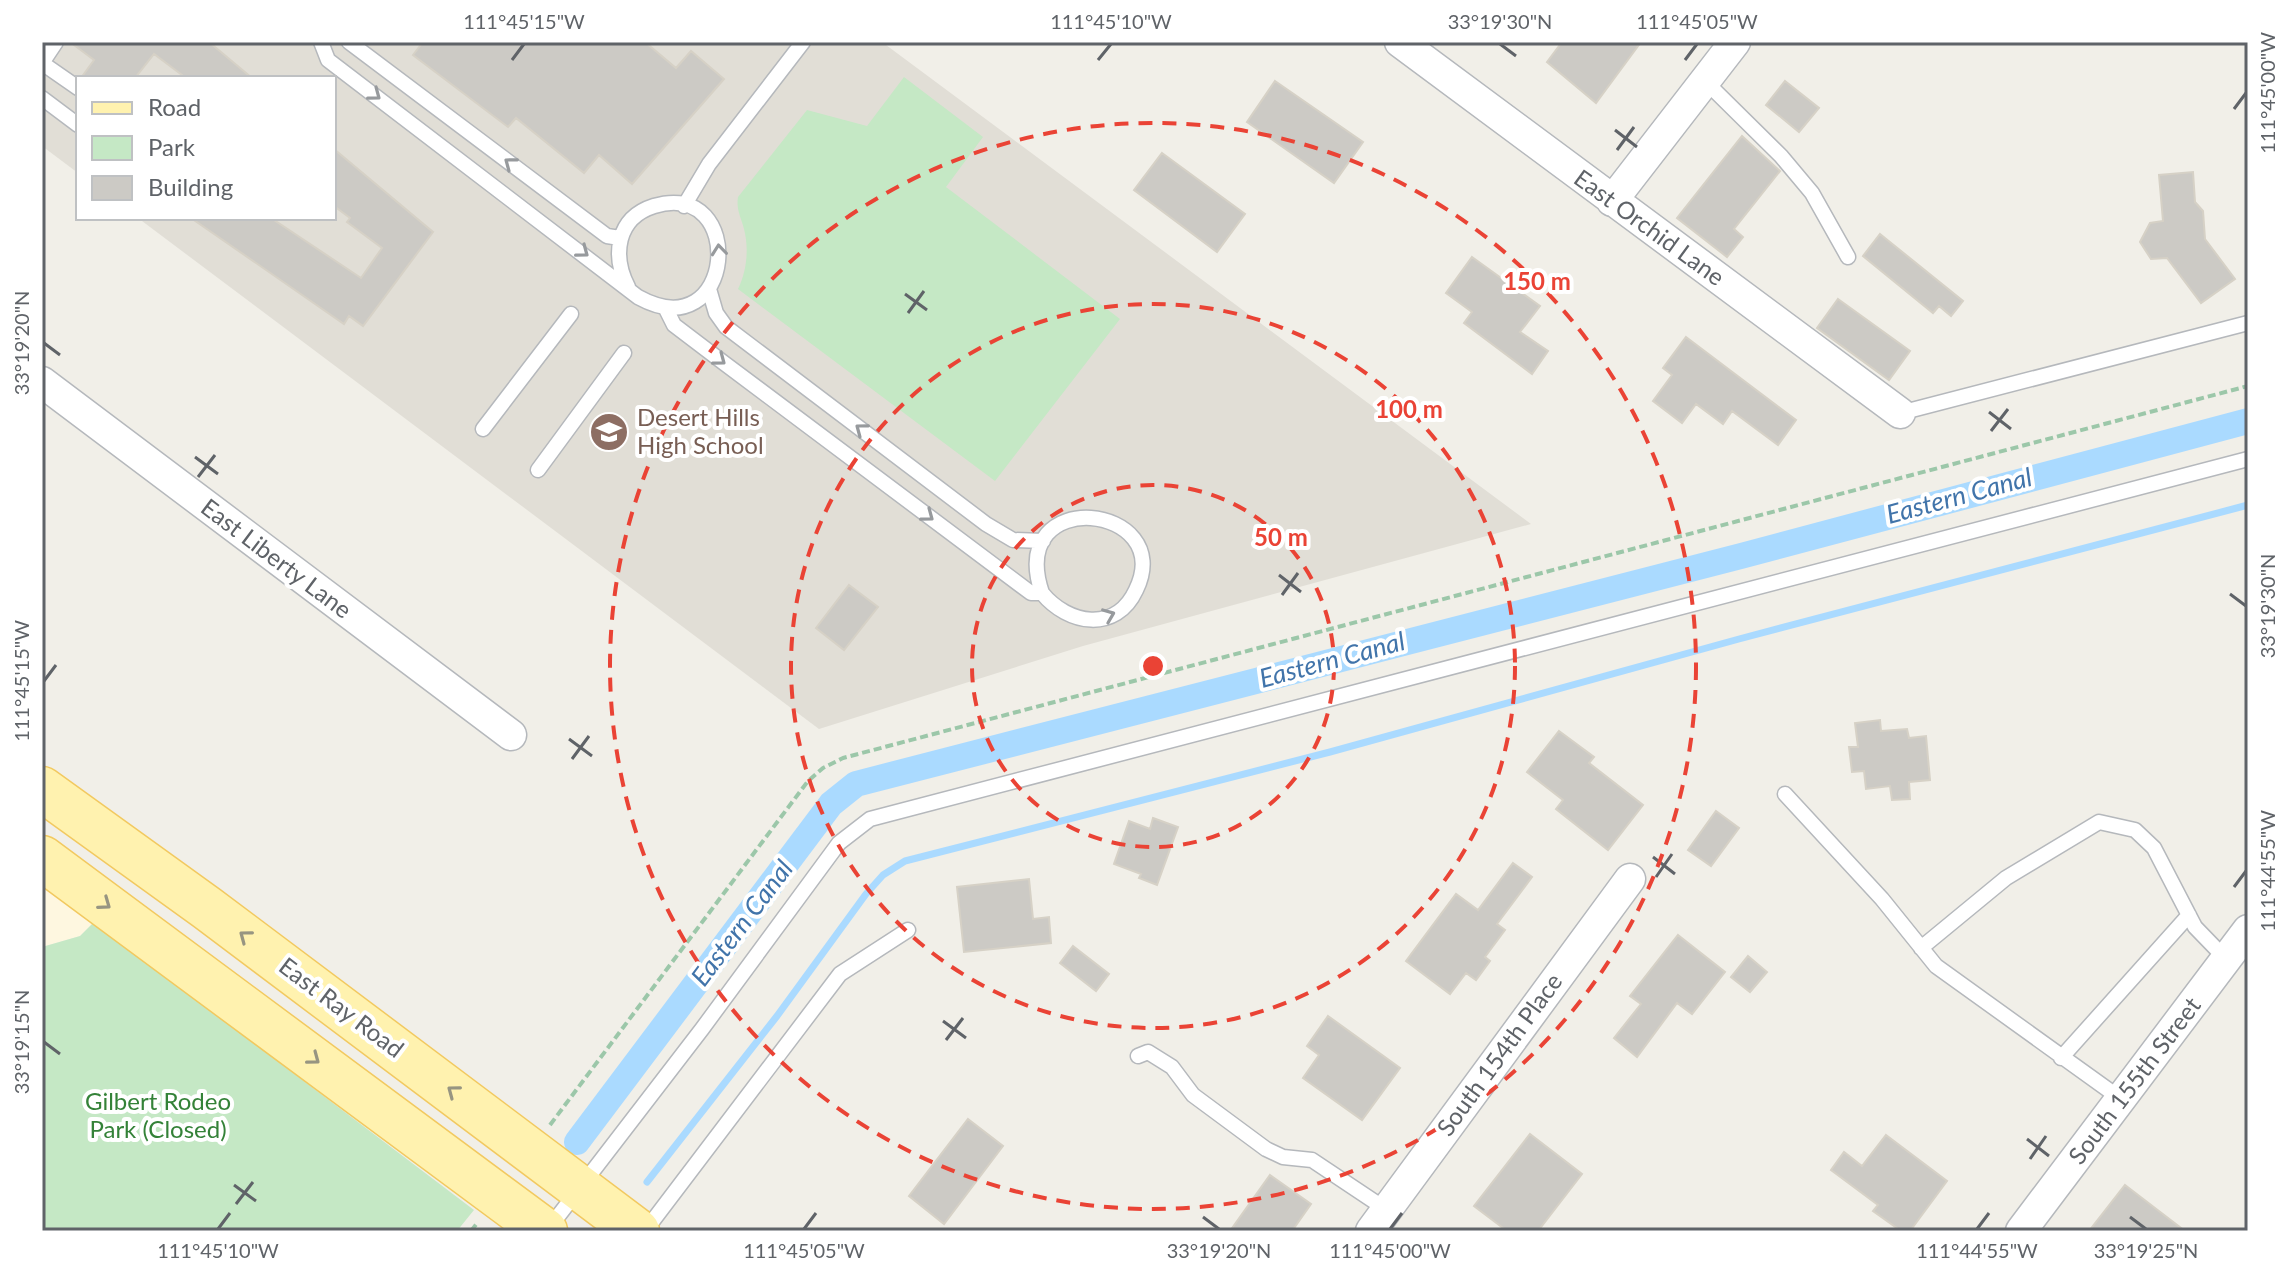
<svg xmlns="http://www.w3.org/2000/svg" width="2290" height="1273" font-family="Lato,sans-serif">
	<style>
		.commercial { fill: #fef7e0 }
		.education { fill: #e1ded6 }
		.green { fill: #c5e8c5 }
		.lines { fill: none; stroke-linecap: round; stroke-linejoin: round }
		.stream { stroke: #aadaff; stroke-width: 7 }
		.canal { stroke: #aadaff; stroke-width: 26 }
		.building { fill: #cccac5; stroke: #d6d1c6; stroke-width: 2 }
		.lane-casing { stroke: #b5b8bc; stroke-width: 17 }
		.street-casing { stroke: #b5b8bc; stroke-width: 33 }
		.primary-casing { stroke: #f2c960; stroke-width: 47 }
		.path { stroke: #9cc7a9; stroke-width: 4; stroke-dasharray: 8 4; stroke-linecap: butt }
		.lane { stroke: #fff; stroke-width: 14 }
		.street { stroke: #fff; stroke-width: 30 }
		.primary { stroke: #fff2af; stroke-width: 44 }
		.oneway { stroke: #979a9d }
		.oneway2 { stroke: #979581 }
		.ticks { fill: none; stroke: #5f6368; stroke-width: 3 }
		.ring { fill: none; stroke: #ea4335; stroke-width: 4; stroke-dasharray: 14 10 }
		.labels { text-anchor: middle; stroke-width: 8; stroke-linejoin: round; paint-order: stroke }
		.street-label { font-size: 24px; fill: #5f6368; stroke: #fff }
		.education-label { font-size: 24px; fill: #785e54; stroke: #fff; text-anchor: start }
		.park-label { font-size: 24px; fill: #348238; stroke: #fff }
		.water-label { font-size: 26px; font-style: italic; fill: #4174aa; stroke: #fff }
		.centre { fill: #ea4335; stroke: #fff; stroke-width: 4 }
		.ring-label { font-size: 24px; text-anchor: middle; font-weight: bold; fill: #ea4335; stroke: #fff; stroke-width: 8; stroke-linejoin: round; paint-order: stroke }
		.neatline { fill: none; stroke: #5f6368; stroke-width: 3 }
		.ticks-label { font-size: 20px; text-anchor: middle; fill: #5f6368 }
	</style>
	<rect width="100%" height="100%" fill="#f1efe8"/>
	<!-- commercial -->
	<path class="commercial" d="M42 885 94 922 80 936 42 947Z"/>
	<!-- education -->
	<path class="education" d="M42 42H882L1531 524 1083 646 819 729 138 218H334V78H78V173L42 146Z"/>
	<!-- green -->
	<path class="green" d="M904 77 983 137 946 187 1120 319 995 481 738 289C747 271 749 248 744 229 741 217 736 210 738 197L807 110 867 126Z
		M94 922 474 1210 457 1231H42V947L80 936Z"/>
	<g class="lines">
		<!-- stream -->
		<path class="stream" d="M647 1182 777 1016 866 894 883 875 905 861 1330 752 1739 639 2248 505"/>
		<!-- canal -->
		<path class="canal" d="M577 1142 831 804 856 784 1741 556 2248 421"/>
	</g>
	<!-- building -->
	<path class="building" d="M70 42H209L252 78H186L154 54 135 78H81L94 60Z
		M423 42H645L676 68 691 51 724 79 632 184 599 155 584 173 516 118 508 127 413 55Z
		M1562 42H1641L1596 103 1547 62Z
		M1275 81 1363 142 1334 183 1247 122Z
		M1785 81 1819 108 1799 132 1766 105Z
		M1742 136 1780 171 1734 229 1743 237 1727 257 1677 218Z
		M334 149 433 232 363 326 349 316 344 324 191 218H271L361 278 382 248 347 222 350 218 334 206Z
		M1162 153 1245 214 1217 252 1134 190Z
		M2193 172 2195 202 2203 211 2205 239 2235 279 2201 303 2167 258 2151 259 2140 242 2150 223 2163 221 2159 175Z
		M1880 234 1963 301 1951 316 1939 306 1933 313 1863 256Z
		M1472 257 1540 306 1520 332 1548 351 1532 374 1464 323 1472 312 1446 293Z
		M1838 299 1910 351 1889 380 1817 328Z
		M1686 337 1796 420 1778 445 1732 411 1723 424 1696 404 1682 423 1653 401 1672 375 1663 368Z
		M849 585 878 607 844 650 816 628Z
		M1880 720 1881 731 1907 729 1909 738 1926 736 1930 780 1909 782 1910 799 1892 800 1890 786 1866 789 1864 771 1852 772 1849 747H1858L1855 723Z
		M1559 731 1594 757 1589 763 1643 805 1608 850 1556 809 1563 800 1527 772Z
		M1716 811 1739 828 1711 866 1688 850Z
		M1153 818 1178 827 1157 885 1139 878 1141 874 1114 864 1129 821 1150 829Z
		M1513 863 1532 877 1497 924 1505 930 1485 957 1490 961 1476 980 1466 973 1450 994 1406 961 1456 894 1478 910Z
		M1029 879 1033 919 1049 917 1051 943 964 952 957 887Z
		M1678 935 1725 972 1692 1014 1677 1003 1637 1057 1614 1038 1641 1004 1630 996Z
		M1073 946 1109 974 1096 991 1060 963Z
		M1748 956 1767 972 1750 992 1731 977Z
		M1328 1016 1400 1068 1362 1120 1303 1078 1319 1055 1307 1046Z
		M968 1119 1003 1146 944 1224 909 1196Z
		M1530 1134 1582 1174 1538 1231H1507L1474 1206Z
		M1886 1135 1947 1181 1910 1231H1901L1873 1211 1878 1205 1831 1170 1844 1152 1862 1166Z
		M1270 1175 1311 1204 1292 1231H1230Z
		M2125 1185 2185 1231H2089Z"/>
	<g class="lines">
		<defs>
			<path id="lane" d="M321 42 328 60 638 297C736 351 748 178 654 206 616 218 612 256 628 287
				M349 42 607 236 620 238
				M42 63 78 88
				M42 63 56 42
				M1705 81 1781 156 1812 193 1848 257
				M42 98 78 125
				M684 206 709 164 803 42
				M709 289 716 313 726 327 986 524 1013 540 1043 541
				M665 307 674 325 724 363 1031 593H1042C1068 625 1116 633 1136 590 1178 504 1005 483 1042 593
				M1900 413 2248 323
				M483 429 571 314
				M538 470 624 353
				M1785 794 1882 899 1936 966 2121 1099
				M1921 948 2006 878 2099 822 2135 830 2154 848 2195 927 2226 959
				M1138 1056 1148 1052 1172 1067 1193 1095 1266 1149 1283 1157 1312 1160 1387 1210
				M2061 1058 2189 915
				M549 1228 702 1029 839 843 870 819 2248 459
				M645 1231 840 974 908 930"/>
			<path id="street" d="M1400 42 1900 413
				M1612 201 1735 42
				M42 382 511 735
				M1371 1231 1630 879
				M2021 1231 2248 930"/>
			<path id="primary" d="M42 789 207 908 637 1231
				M42 858 545 1231"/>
		</defs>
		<!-- lane casing -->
		<use href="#lane" class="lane-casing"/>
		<!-- street casing -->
		<use href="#street" class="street-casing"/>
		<!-- primary casing -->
		<use href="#primary" class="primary-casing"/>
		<!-- path -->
		<path class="path" d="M550 1125 808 781 823 768 843 758 2248 386
			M471 1231 478 1222"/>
		<!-- lane -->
		<use href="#lane" class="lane"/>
		<!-- street -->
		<use href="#street" class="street"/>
		<!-- primary -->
		<use href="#primary" class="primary"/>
	</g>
	<!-- one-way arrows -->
	<defs><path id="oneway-chevron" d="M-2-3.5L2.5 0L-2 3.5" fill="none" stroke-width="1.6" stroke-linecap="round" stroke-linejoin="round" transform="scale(2)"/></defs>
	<g class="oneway">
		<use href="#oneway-chevron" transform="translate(375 95) rotate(37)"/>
		<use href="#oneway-chevron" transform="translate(510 163) rotate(-143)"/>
		<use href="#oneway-chevron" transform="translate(719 250) rotate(-96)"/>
		<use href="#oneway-chevron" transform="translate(583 252) rotate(37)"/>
		<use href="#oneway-chevron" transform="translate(720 360) rotate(37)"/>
		<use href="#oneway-chevron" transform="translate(861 429) rotate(-143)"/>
		<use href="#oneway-chevron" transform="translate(928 516) rotate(37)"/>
		<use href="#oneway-chevron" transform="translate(1109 615) rotate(-22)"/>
	</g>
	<g class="oneway2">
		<use href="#oneway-chevron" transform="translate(105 904) rotate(36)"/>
		<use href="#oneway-chevron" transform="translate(245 936) rotate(-143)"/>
		<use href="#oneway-chevron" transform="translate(314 1059) rotate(37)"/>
		<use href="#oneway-chevron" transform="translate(453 1091) rotate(-143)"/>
	</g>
	<!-- ticks -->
	<path class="ticks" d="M1500 44 1516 56M512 60 524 44M1098 60 1111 44M1685 60 1697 44M2234 109 2246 93M1615 130 1637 147M1617 150 1634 127M905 294 927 310M908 313 924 291M44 343 60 355M1989 412 2011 429M1991 431 2008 409M195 457 218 474M198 477 215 455M1279 575 1301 592M2230 594 2246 606M1282 595 1298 573M44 681 56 665M569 739 592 756M572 759 589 736M1653 857 1675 874M1656 877 1672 854M2234 887 2246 871M943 1021 966 1038M946 1040 963 1018M44 1042 60 1054M2027 1139 2049 1156M2030 1159 2046 1136M234 1185 256 1201M236 1204 253 1182M1203 1217 1219 1229M2130 1217 2146 1229M218 1229 230 1213M804 1229 816 1213M1390 1229 1402 1213M1977 1229 1989 1213"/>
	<!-- distance rings -->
	<g class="ring">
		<circle cx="1153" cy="666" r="181"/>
		<circle cx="1153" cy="666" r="362"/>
		<circle cx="1153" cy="666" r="543"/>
	</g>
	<!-- icons -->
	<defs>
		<symbol id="school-disc" viewBox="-11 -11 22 22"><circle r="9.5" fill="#8d6e63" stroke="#fff"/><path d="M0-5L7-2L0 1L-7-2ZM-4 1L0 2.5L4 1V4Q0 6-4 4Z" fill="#fff"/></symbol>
	</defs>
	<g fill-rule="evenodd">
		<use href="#school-disc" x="587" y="410" width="44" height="44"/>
	</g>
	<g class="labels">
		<!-- street labels -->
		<g class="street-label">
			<text transform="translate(1649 228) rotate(36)" y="8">East Orchid Lane</text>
			<text transform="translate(276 559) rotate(37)" y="8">East Liberty Lane</text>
			<text transform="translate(341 1008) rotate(37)" y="8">East Ray Road</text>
			<text transform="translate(1500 1055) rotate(-54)" y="8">South 154th Place</text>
			<text transform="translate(2135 1081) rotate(-53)" y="8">South 155th Street</text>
		</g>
		<!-- education labels -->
		<g class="education-label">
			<text x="637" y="426">Desert Hills<tspan x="637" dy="28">High School</tspan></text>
		</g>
		<!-- park labels -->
		<g class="park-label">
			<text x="158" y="1110">Gilbert Rodeo<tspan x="158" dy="28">Park (Closed)</tspan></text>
		</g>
		<!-- water labels -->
		<g class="water-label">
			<text transform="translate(1959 496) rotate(-15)" y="9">Eastern Canal</text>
			<text transform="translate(1332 660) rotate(-15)" y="9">Eastern Canal</text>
			<text transform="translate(742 923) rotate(-53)" y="9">Eastern Canal</text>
		</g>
	</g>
	<circle cx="1153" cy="666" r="12" class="centre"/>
	<g class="ring-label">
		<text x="1537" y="290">150 m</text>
		<text x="1409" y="418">100 m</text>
		<text x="1281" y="546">50 m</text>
	</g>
	<!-- border -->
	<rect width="2290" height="1273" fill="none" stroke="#ffffff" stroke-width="88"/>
	<!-- legend -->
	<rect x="76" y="76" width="260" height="144" fill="#ffffff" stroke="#bfc1c3" stroke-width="2"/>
	<rect x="92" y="102" width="40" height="12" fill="#fff2af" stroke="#bfc1c3" stroke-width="2"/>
	<text x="148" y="116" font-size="24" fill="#5f6368">Road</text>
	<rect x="92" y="136" width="40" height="24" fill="#c5e8c5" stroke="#bfc1c3" stroke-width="2"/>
	<text x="148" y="156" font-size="24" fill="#5f6368">Park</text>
	<rect x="92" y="176" width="40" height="24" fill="#cccac5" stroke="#bfc1c3" stroke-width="2"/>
	<text x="148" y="196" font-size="24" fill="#5f6368">Building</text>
	<rect x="44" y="44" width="2202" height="1185" class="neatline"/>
	<g class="ticks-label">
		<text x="524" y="29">111°45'15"W</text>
		<text x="1111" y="29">111°45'10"W</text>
		<text x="1500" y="29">33°19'30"N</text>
		<text x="1697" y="29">111°45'05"W</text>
		<text transform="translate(2268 93) rotate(-90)" y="7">111°45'00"W</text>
		<text transform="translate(22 343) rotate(-90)" y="7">33°19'20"N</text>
		<text transform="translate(2268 606) rotate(-90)" y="7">33°19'30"N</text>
		<text transform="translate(22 681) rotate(-90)" y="7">111°45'15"W</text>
		<text transform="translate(2268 871) rotate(-90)" y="7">111°44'55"W</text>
		<text transform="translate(22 1042) rotate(-90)" y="7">33°19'15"N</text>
		<text x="218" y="1258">111°45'10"W</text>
		<text x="804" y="1258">111°45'05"W</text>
		<text x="1219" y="1258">33°19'20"N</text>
		<text x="1390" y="1258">111°45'00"W</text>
		<text x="1977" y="1258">111°44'55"W</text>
		<text x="2146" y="1258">33°19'25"N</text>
	</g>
</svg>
